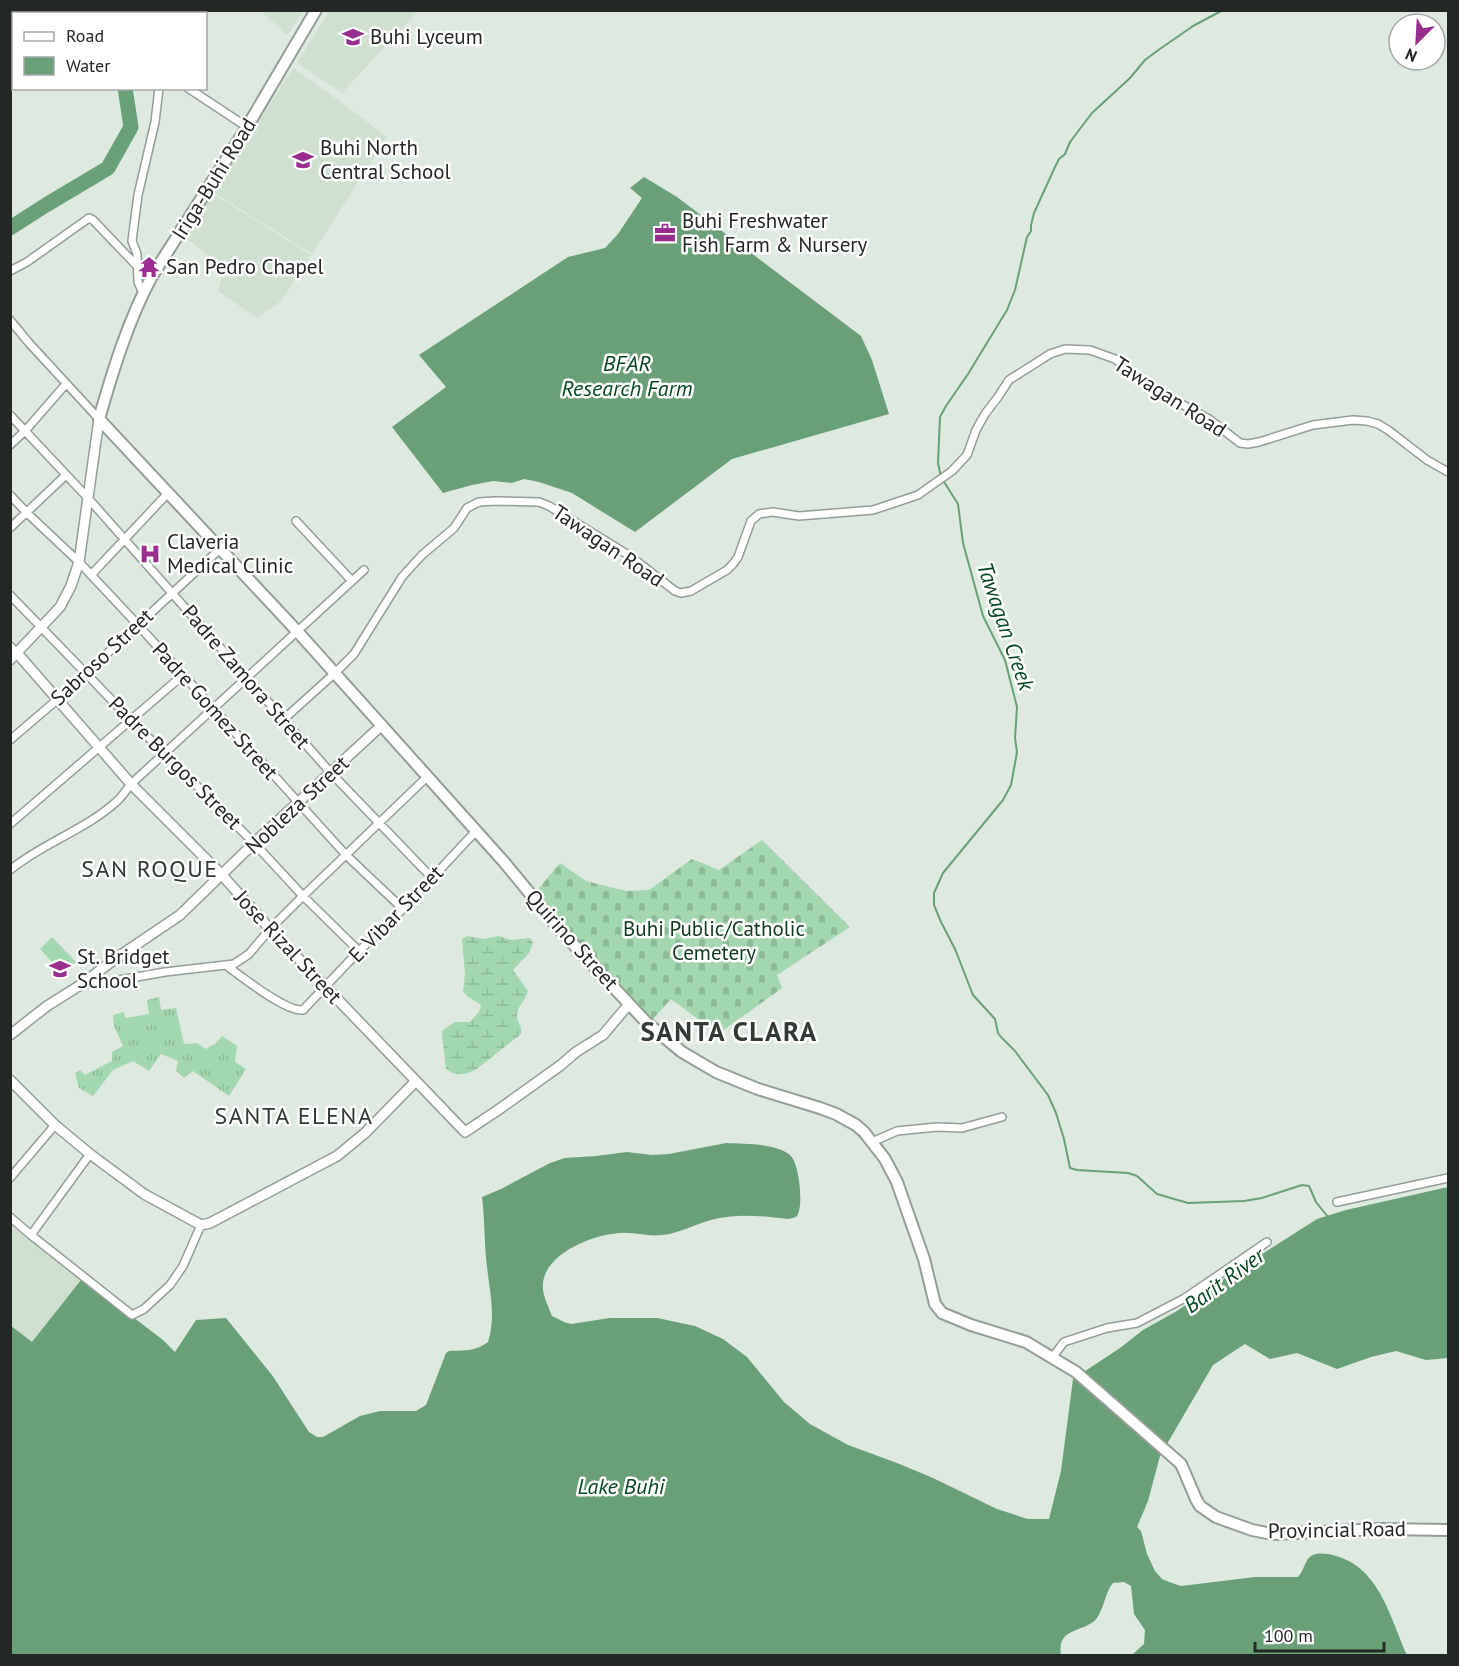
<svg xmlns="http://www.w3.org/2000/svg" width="1459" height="1666" font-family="'PT Sans',sans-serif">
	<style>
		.built { fill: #cfe0d1 }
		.grass { fill: url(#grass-tufts) }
		.wetland { fill: url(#wetland-marsh) }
		.cemetery { fill: url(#cemetery-stones) }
		.garden { fill: #a3d7af }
		.water { fill: #6aa077 }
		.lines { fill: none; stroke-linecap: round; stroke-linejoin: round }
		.stream { stroke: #6aa077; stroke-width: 2 }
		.river { stroke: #6aa077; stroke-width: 15 }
		.minor-casing { stroke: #949e96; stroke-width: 10 }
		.tertiary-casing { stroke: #949e96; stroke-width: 12 }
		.secondary-casing { stroke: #949e96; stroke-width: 14 }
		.minor { stroke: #fff; stroke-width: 7 }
		.tertiary { stroke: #fff; stroke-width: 9 }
		.secondary { stroke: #fff; stroke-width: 10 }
		.labels { text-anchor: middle; stroke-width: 5; stroke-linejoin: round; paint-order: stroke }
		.poi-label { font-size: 21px; fill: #242825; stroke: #fff; text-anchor: start }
		.street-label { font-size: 21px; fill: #242825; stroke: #fff }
		.park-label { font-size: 21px; fill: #103a1e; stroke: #fff }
		.water-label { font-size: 22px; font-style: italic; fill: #054821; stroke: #fff }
		.quarter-label { font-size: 24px; letter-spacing: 1.5px; fill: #313a33; stroke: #fff }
		.district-label { font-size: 27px; font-weight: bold; letter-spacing: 1.5px; fill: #313a33; stroke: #fff }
	</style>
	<defs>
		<pattern id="grass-tufts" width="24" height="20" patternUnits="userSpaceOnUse" patternTransform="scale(1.5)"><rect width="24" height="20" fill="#a3d7af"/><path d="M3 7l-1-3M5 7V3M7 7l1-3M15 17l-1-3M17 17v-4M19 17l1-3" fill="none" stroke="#8cb996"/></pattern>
		<pattern id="wetland-marsh" width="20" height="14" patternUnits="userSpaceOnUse" patternTransform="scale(1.5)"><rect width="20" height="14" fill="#a3d7af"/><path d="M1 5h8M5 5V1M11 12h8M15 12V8" fill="none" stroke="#8cb996"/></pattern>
		<pattern id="cemetery-stones" width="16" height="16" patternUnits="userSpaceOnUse" patternTransform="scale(1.5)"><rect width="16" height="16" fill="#a3d7af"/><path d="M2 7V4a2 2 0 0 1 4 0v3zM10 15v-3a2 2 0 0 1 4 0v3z" fill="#8cb996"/></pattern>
	</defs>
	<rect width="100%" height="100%" fill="#dee9e0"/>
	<!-- built -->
	<path class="built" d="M261 11H303L287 35Z
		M329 11V10L418 11 342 93 297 63Z
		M293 68 341 102 387 137 312 254 213 192Z
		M212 193 311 255 281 301 257 318 218 291 224 267 183 236Z
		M10 1225 87 1283 81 1280 32 1343 11 1325Z"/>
	<!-- grass -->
	<path class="grass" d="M159 997 161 1010 176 1008 184 1044 197 1043 206 1049 215 1044 222 1036 237 1046 235 1062 246 1069 229 1096 193 1071 184 1078 176 1071 178 1061 161 1054 149 1071 133 1061 113 1070 93 1096 79 1088 75 1073 80 1070 85 1075 112 1061V1052L123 1046 114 1026 113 1015 124 1012 125 1018 149 1014 147 1000Z"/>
	<!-- wetland -->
	<path class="wetland" d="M467 936 484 939 498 936 511 940 530 938 533 943 529 953 513 970 528 991C526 1000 517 1006 517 1015 517 1023 523 1026 521 1034L478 1068C468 1075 456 1077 446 1069L442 1033 443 1030 455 1022H470L479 1012 481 1005C475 1000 467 998 463 991L465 975 462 939Z"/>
	<!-- cemetery -->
	<path class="cemetery" d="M762 840 850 927 777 975 782 988 718 1034 671 999 653 1019 587 954 534 894 560 863 586 881 626 891 649 890 692 859 719 870Z"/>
	<!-- garden -->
	<path class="garden" d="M52 937 76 962 62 973 40 949Z"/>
	<!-- water -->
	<path class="water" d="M644 177 677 197 861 336 872 360 889 414 732 459 635 532 572 493 539 482 524 479 512 483 493 481 472 485 443 493 392 427 446 387 419 355 568 257 605 248 618 234 642 198 630 188Z
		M726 1143C744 1144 778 1143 791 1156 799 1164 804 1206 797 1216 795 1218 791 1218 788 1219 763 1216 736 1213 711 1220 695 1224 678 1234 662 1235 648 1237 635 1232 621 1233 593 1234 539 1255 543 1290 544 1298 549 1308 552 1316L564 1322 571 1324 610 1318H657L695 1326 723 1339 747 1357 784 1402 810 1424 848 1445 897 1463 933 1478 997 1509 1028 1519H1049L1061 1471 1073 1379 1120 1348 1143 1330 1177 1311 1240 1268 1317 1219 1346 1210 1448 1187V1358L1426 1360 1396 1351 1371 1357 1337 1369 1297 1353 1270 1359 1245 1344 1213 1365 1160 1456 1148 1501 1137 1527 1141 1531 1147 1554 1155 1571 1162 1579 1169 1582 1181 1586 1255 1577H1298C1304 1571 1305 1558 1313 1555 1320 1552 1330 1554 1336 1556 1380 1568 1391 1620 1407 1655H1128L1133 1654 1144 1644 1145 1630 1134 1614 1131 1586 1124 1582 1113 1583 1110 1587C1105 1597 1103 1609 1097 1618 1086 1633 1056 1626 1061 1655H11L10 1325 32 1342 81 1280 112 1301 163 1340 175 1352 196 1320 226 1318 272 1375 309 1432 317 1437H323L360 1416 380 1411H416L426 1405 446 1353 449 1351C465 1350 474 1352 488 1342 496 1317 490 1293 487 1267 484 1244 485 1220 482 1197L501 1189 550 1163 565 1158 596 1156 627 1152 652 1155 669 1154Z"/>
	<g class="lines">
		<!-- stream -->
		<path class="stream" d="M1223 10 1193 26 1157 51 1145 60 1130 78 1092 113 1070 142 1065 154 1059 159 1055 167 1034 213 1031 225V231L1027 237 1015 290 1007 310 968 374 946 406 940 417 938 463 941 477 958 504 963 543 983 616 1005 660 1017 707 1015 738 1017 752 1011 785 1003 800 943 873 934 893V905L941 922 955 949 973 995 995 1019 998 1033 1001 1037 1015 1051 1048 1095 1056 1113 1064 1139 1070 1168 1077 1170 1128 1173 1137 1176 1157 1194 1188 1203 1244 1201 1262 1198 1302 1185 1309 1186 1316 1202 1328 1217"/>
		<!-- river -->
		<path class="river" d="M55 14V10
			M10 228 46 205 108 168 131 127 125 88"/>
		<defs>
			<path id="minor" d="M157 10V14
				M188 88 247 127
				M10 271 27 262 89 218 93 220 136 265
				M143 293 138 282 137 254 132 241 133 233 138 195 155 122 159 88
				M10 320 29 343 99 419
				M10 415 88 498 331 773 432 878
				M10 445 25 431 66 384
				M10 495 27 513 79 562 138 625 346 855 403 909
				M296 521 352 581
				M10 528 66 475
				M91 575 169 492
				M10 595 131 720 254 843 303 896 359 951
				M10 646 17 653
				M284 719 335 673 354 654 402 577 422 555 454 528 467 508 479 502 495 501 539 502 549 506 630 556 675 591 681 593 691 591 727 570 733 564 738 557 751 521 759 514 773 512 799 516 873 510 918 495 952 471 967 455 976 430 985 414 998 397 1009 380 1050 354 1065 349 1090 350 1115 359 1152 388 1209 419 1240 443 1248 444 1259 442 1313 425 1353 420 1367 421 1378 424 1388 430 1427 460 1448 472
				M10 740 58 699 220 549
				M10 824 183 675
				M10 870C43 843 85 830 116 802 122 797 126 790 131 784L364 570
				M227 966C242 977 286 1012 303 1010L359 951 403 909 476 831
				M82 984H96L165 972 234 964 249 954 270 929 303 896 428 776
				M872 1142 897 1131 937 1127 962 1128 1002 1117
				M10 1178 55 1125
				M1337 1202 1448 1178
				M10 1217 31 1235 132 1315 144 1309 170 1285 183 1266 201 1225
				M31 1235 90 1154
				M1052 1358 1064 1342 1107 1328 1137 1323 1185 1298 1267 1242"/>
			<path id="tertiary" d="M17 653 131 784 222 875 270 929 465 1132 498 1110 561 1065 576 1052 603 1035 629 1004
				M10 660 60 607 71 586 79 562 99 419
				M10 1035 47 1006 82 984 115 959 180 915 254 843 382 725
				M10 1080 55 1125 90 1154 144 1194 201 1225 210 1223 337 1156 365 1133 415 1082"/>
			<path id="secondary" d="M316 10 247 127 152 276C128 321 113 370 99 419L297 631 504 862 560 930 647 1023 682 1052 716 1072 758 1089 820 1108 836 1114 856 1125 864 1132 885 1159 897 1182 924 1259 935 1304 942 1313 971 1325 1026 1342 1076 1372 1181 1464 1196 1499 1200 1506 1216 1517 1252 1530 1272 1534 1381 1529 1448 1530"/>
		</defs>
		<!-- minor casing -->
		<use href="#minor" class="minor-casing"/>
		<!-- tertiary casing -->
		<use href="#tertiary" class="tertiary-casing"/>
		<!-- secondary casing -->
		<use href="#secondary" class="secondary-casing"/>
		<!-- minor -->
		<use href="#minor" class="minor"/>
		<!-- tertiary -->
		<use href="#tertiary" class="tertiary"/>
		<!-- secondary -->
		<use href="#secondary" class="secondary"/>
	</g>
	<!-- icons -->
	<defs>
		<symbol id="university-bare" viewBox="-9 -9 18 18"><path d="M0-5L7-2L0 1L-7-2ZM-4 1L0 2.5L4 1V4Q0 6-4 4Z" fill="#992e90" stroke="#fff" stroke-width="2.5" paint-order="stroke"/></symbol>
		<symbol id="school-bare" viewBox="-9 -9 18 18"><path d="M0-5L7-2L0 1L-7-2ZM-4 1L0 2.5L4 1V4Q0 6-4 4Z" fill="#992e90" stroke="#fff" stroke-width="2.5" paint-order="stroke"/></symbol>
		<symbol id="office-bare" viewBox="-9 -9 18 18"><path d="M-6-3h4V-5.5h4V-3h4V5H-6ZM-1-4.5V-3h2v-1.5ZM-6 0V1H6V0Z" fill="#992e90" stroke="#fff" stroke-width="2.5" paint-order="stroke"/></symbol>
		<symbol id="temple-bare" viewBox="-9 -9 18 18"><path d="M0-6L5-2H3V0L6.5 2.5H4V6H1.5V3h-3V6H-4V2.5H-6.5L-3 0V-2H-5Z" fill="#992e90" stroke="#fff" stroke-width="2.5" paint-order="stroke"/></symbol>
		<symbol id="hospital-bare" viewBox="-9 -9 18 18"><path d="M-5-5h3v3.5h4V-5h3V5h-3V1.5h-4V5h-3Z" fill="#992e90" stroke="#fff" stroke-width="2.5" paint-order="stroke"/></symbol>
	</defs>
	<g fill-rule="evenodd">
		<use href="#university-bare" x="338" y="22" width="30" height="30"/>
		<use href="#school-bare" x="288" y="145" width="30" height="30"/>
		<use href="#office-bare" x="650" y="218" width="30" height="30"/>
		<use href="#temple-bare" x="134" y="252" width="30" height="30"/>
		<use href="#hospital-bare" x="135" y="539" width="30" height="30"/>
		<use href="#school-bare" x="45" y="954" width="30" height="30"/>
	</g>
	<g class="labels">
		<!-- poi labels -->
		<g class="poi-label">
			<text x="370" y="44">Buhi Lyceum</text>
			<text x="320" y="155">Buhi North<tspan x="320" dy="24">Central School</tspan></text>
			<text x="682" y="228">Buhi Freshwater<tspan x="682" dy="24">Fish Farm &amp; Nursery</tspan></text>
			<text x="166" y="274">San Pedro Chapel</text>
			<text x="167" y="549">Claveria<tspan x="167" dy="24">Medical Clinic</tspan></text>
			<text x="77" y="964">St. Bridget<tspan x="77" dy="24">School</tspan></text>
		</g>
		<!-- street labels -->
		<g class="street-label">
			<text transform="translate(214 179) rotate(-58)" y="7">Iriga-Buhi Road</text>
			<text transform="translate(1170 397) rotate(33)" y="7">Tawagan Road</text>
			<text transform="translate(608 546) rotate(34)" y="7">Tawagan Road</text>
			<text transform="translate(102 657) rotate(-43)" y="7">Sabroso Street</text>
			<text transform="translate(246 677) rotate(49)" y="7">Padre Zamora Street</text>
			<text transform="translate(215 711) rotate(48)" y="7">Padre Gomez Street</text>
			<text transform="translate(175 763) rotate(45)" y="7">Padre Burgos Street</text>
			<text transform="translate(297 805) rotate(-43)" y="7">Nobleza Street</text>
			<text transform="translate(396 914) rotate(-46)" y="7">E. Vibar Street</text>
			<text transform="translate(572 940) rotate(48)" y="7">Quirino Street</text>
			<text transform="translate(288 947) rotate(47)" y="7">Jose Rizal Street</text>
			<text transform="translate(1337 1530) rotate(-1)" y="7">Provincial Road</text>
		</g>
		<!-- park labels -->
		<g class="park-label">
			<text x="714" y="936">Buhi Public/Catholic<tspan x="714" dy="24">Cemetery</tspan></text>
		</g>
		<!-- water labels -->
		<g class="water-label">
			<text x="627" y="371">BFAR<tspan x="627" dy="25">Research Farm</tspan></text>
			<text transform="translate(1006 626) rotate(71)" y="8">Tawagan Creek</text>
			<text transform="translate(1224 1280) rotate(-36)" y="8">Barit River</text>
			<text x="621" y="1494">Lake Buhi</text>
		</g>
		<!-- quarter labels -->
		<g class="quarter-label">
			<text x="150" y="877">SAN ROQUE</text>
			<text x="294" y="1124">SANTA ELENA</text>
		</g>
		<!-- district labels -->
		<g class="district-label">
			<text x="729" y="1041">SANTA CLARA</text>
		</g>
	</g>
	<!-- border -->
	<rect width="1459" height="1666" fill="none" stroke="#242825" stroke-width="24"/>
	<!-- legend -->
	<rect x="12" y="12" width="195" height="78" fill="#ffffff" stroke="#a7a9a8" stroke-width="1.5"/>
	<rect x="24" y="32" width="30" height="9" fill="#ffffff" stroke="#a7a9a8" stroke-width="1.5"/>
	<text x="66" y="42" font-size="18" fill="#242825">Road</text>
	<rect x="24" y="57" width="30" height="18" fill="#6aa077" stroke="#a7a9a8" stroke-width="1.5"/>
	<text x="66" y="72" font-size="18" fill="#242825">Water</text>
	<!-- north arrow -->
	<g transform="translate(1417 42) rotate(204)"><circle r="28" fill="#ffffff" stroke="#a7a9a8" stroke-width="1.5"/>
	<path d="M0-4.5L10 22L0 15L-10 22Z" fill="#992e90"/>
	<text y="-9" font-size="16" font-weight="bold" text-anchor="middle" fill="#242825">N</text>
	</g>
	<!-- scale -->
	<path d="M1255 1642v9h129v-9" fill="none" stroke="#242825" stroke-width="3"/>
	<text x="1264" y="1642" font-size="18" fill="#242825" stroke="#ffffff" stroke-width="4.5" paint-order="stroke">100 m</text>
</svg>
